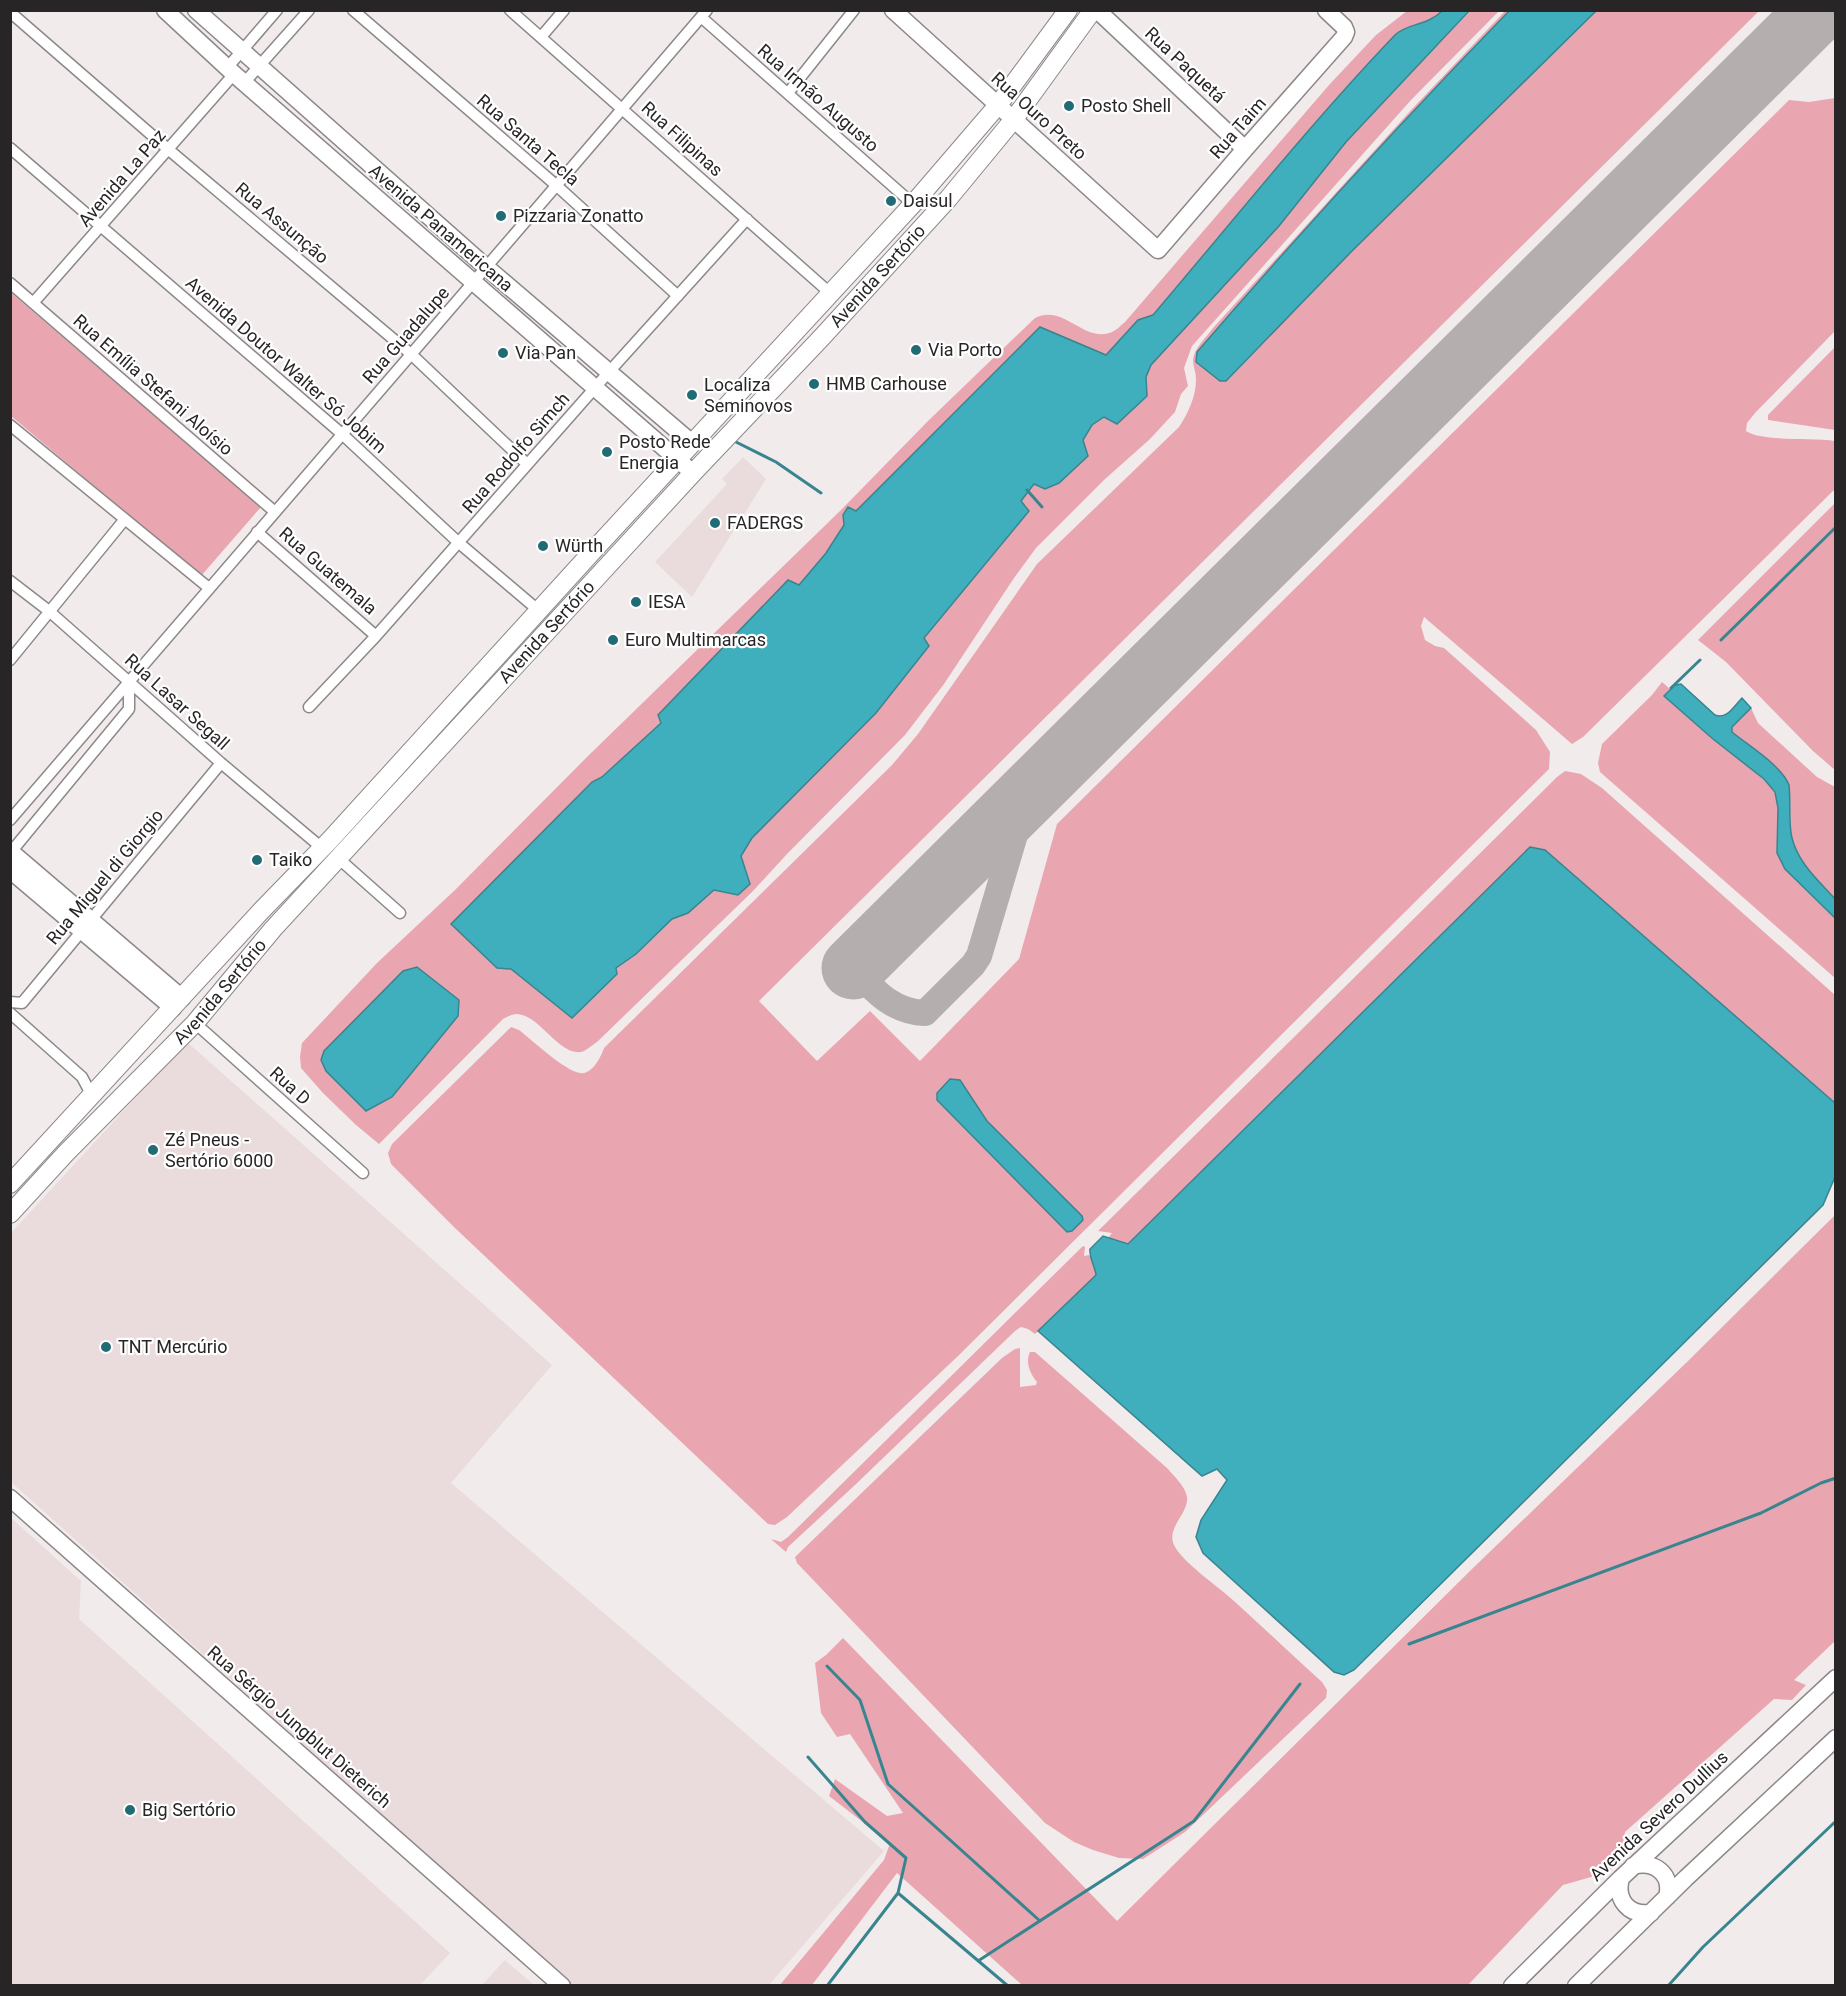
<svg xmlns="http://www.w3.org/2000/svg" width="1846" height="1996" font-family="Roboto,sans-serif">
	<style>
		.built { fill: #eadbdc }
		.green { fill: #e9a6b0 }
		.water { fill: #3faebd; stroke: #38858f; stroke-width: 1.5 }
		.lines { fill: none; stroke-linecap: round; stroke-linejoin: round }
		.stream { stroke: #38858f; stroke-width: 3 }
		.taxiway { stroke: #b4aeae; stroke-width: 26 }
		.runway { stroke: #b4aeae; stroke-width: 63 }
		.street-casing { stroke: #8d8788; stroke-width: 13 }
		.secondary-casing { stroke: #8d8788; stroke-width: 19 }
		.primary-casing { stroke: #8d8788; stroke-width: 20 }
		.street { stroke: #fff; stroke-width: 10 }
		.secondary { stroke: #fff; stroke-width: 16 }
		.primary { stroke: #fff; stroke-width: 18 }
		.poi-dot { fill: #216b75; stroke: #fff; stroke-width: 2 }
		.labels { text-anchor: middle; stroke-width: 4.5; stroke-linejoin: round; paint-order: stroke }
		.street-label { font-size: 18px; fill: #272525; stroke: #fff }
		.poi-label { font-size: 18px; fill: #272525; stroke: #fff; text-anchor: start }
	</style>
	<rect width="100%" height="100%" fill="#f2ebec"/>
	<!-- built -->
	<path class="built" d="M743 457 766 479 692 597 655 562 727 484 722 479Z
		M187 1042 552 1365 451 1483 884 1851 769 1985H571L11 1482 10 1234Z
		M10 1517 81 1581 79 1619 450 1953 420 1985H11Z
		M505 1960 534 1985H482Z"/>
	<!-- green -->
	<path class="green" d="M1407 11H1499L1411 100 1192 346 1184 368 1188 386 1181 394 1175 412 1150 439 1104 480 1036 548 1014 578 944 684 905 735 787 854 752 892 597 1042C592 1045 586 1051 581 1052 558 1055 540 1015 517 1014 512 1014 507 1017 503 1019L379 1144 356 1125 323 1093 301 1068 300 1057 302 1043 377 963 455 890 588 756 841 510 928 421 1035 318C1065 303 1085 346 1114 331 1118 329 1122 324 1125 322L1329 85 1376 35Z
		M1505 11H1759L759 1001 817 1061 870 1011 920 1061 1019 959 1057 824 1789 100 1809 102 1835 98V331L1755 413 1747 423 1746 431C1762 442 1812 437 1835 441V489L1583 737 1572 744 1424 617 1421 626 1425 640 1435 646 1444 648 1536 730 1550 752 1549 769 957 1357 787 1517 775 1525 768 1524 455 1228 391 1164 388 1153 392 1144 511 1027 519 1030C532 1040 565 1071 580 1073 592 1075 601 1057 604 1048L892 765 918 734 1037 564 1179 427C1188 413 1196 397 1196 379 1196 373 1193 366 1193 360 1194 348 1206 338 1213 328L1412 109Z
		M10 292 261 507 201 576 11 416Z
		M1835 347V430L1768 420V415Z
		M1835 503V770L1813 751 1726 662 1698 640Z
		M1662 682 1670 689 1664 696 1713 739 1764 779 1775 792 1778 808 1777 853 1785 869 1835 918V978L1600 772 1598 763 1602 744 1652 695Z
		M1751 708 1758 723 1817 777 1835 787V899C1819 881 1798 863 1792 838 1788 821 1791 802 1789 786 1781 765 1749 745 1732 732V727Z
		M1565 771 1581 774 1602 788 1835 995V1103L1545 850 1530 848 1128 1244 1108 1238 1112 1233 1098 1231 1557 777Z
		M1835 1215V1641L1794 1680 1806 1685 1792 1700 1774 1699 1625 1832 1620 1862 1605 1873 1563 1885 1468 1985H1022L897 1873 812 1985 779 1986 884 1860 890 1843 829 1796 835 1779 887 1816 903 1813 850 1734 837 1737 821 1713 815 1663 826 1655 843 1638 1117 1921 1473 1568 1687 1362Z
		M1083 1246 1085 1247 1084 1256 1089 1255 1095 1265 1096 1275 1035 1334 1028 1329 1021 1327 1015 1331 855 1485 788 1547 786 1552 771 1539 781 1542 788 1537Z
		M1020 1348V1387L1036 1385 1037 1382C1030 1374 1025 1362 1030 1352H1035L1167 1468C1173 1475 1186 1487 1187 1497 1189 1514 1166 1527 1174 1545 1182 1562 1219 1587 1234 1601 1264 1628 1293 1656 1322 1682L1327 1690 1326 1698 1185 1832 1143 1859 1119 1858 1093 1850 1074 1842 1045 1823 797 1563 795 1557 1002 1358 1015 1349Z"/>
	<!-- water -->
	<path class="water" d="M1443 10 1469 11 1346 142 1279 226 1151 365 1146 377 1147 396 1117 424 1104 417 1092 425 1083 440 1088 456 1059 483 1045 489 1034 484 1021 501 1029 511 924 638 929 646 876 713 752 838 741 856 750 884 738 895 714 890 688 913 672 919 636 954 616 968 617 974 572 1018 511 969 497 968 451 924 592 782 602 777 661 723 658 715 788 580 799 585 826 553 844 525 843 515 848 507 856 511 1040 327 1106 355 1138 320 1153 315C1233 221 1310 124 1395 35 1407 23 1428 26 1443 10Z
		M1509 11H1596L1351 252 1226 381H1220L1196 362 1197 352C1298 235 1402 121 1509 11Z
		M1681 684 1715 715C1727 720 1734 706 1742 698L1751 708 1732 727V732C1749 746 1781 765 1789 785 1791 802 1788 821 1792 838 1798 863 1819 881 1835 899V918L1785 869 1777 853 1778 808 1775 792 1764 779 1713 739 1664 696 1675 685Z
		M1530 847 1545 850 1835 1103V1177L1823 1205 1354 1670 1344 1675 1334 1672 1203 1553 1196 1537 1201 1520 1227 1480 1217 1469 1202 1476 1038 1331 1096 1275C1095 1266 1089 1258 1090 1249L1103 1236 1128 1244Z
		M417 967 459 1000 458 1016 392 1097 366 1111 326 1071 321 1060 324 1051 403 971Z
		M950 1079 960 1080 987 1121 1082 1216 1083 1220 1072 1231 1067 1232 937 1100V1093Z"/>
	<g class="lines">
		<!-- stream -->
		<path class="stream" d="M736 442 776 462 821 493
			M1027 490 1042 507
			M1721 640 1836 527
			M1671 688 1700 660
			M1409 1644 1761 1513 1821 1483 1836 1478
			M827 1666 860 1700 888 1784 1040 1921
			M808 1757 865 1822 906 1858 898 1893
			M978 1961 1194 1821 1300 1684
			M827 1986 898 1893 1008 1986
			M1668 1986 1703 1947 1836 1821"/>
		<!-- taxiway -->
		<path class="taxiway" d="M853 968C874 990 892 1012 925 1013L973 965 979 956 1022 811 1034 792 1102 721"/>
		<!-- runway -->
		<path class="runway" d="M853 968 1819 10"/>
		<defs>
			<path id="street" d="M353 10 557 186 678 296
				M510 10 830 293
				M10 12 169 150 411 354 527 464
				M701 17 913 204
				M541 37 564 10
				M227 68 277 10
				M244 83 309 10
				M788 93 854 10
				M10 148 342 434 459 543 538 610
				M10 283 275 512
				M33 303 234 74
				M10 425 209 588
				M257 532 376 636
				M10 581 49 611 221 763 322 848
				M10 660 125 519
				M309 707 376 636 608 373 747 219
				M10 820C241 548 476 281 707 10
				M11 852 129 709V681
				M338 858 400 913
				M10 1002 22 1003 221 763
				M10 1013 82 1077 92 1096
				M195 1023 363 1173"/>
			<path id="secondary" d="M165 10 234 74 693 473
				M196 10 486 267 692 443
				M893 10 1158 250 1245 149 1344 37 1346 32 1344 27 1326 10
				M1097 10 1245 149
				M10 851 182 998
				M10 870 173 1008
				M10 1498 562 1986
				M1633 1866C1655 1860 1673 1875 1667 1897
				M1621 1878C1615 1899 1628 1916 1651 1913
				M1512 1986 1621 1878 1836 1678
				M1576 1986 1686 1878 1836 1738"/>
			<g id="primary">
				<path d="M10 1184 261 911 330 840 592 552 913 204 998 105 1068 10"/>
				<path id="s1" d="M10 1214 66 1153 195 1023 273 929 693 473 823 336 948 199 1014 119 1093 10"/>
			</g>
		</defs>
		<!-- street casing -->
		<use href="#street" class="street-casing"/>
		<!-- secondary casing -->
		<use href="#secondary" class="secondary-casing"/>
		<!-- primary casing -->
		<use href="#primary" class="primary-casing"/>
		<!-- street -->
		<use href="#street" class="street"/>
		<!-- secondary -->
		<use href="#secondary" class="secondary"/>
		<!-- primary -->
		<use href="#primary" class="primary"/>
	</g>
	<!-- markers -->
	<g class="poi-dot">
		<circle cx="1069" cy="106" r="6"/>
		<circle cx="891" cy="201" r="6"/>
		<circle cx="501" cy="216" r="6"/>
		<circle cx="916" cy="350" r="6"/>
		<circle cx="503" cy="353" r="6"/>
		<circle cx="814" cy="384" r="6"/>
		<circle cx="692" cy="395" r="6"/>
		<circle cx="607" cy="452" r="6"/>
		<circle cx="715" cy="523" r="6"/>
		<circle cx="543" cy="546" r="6"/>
		<circle cx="636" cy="602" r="6"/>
		<circle cx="613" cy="640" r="6"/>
		<circle cx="257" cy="860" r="6"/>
		<circle cx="153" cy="1150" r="6"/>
		<circle cx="106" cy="1347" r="6"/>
		<circle cx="130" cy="1810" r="6"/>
	</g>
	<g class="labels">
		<!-- street labels -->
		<g class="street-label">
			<text transform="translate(1185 65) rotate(43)" y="6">Rua Paquetá</text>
			<text transform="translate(818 98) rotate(41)" y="6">Rua Irmão Augusto</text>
			<text transform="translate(1039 116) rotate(42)" y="6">Rua Ouro Preto</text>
			<text transform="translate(1238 128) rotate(-49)" y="6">Rua Taim</text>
			<text transform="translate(682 139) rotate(42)" y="6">Rua Filipinas</text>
			<text transform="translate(528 140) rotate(41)" y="6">Rua Santa Tecla</text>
			<text transform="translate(122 178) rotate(-49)" y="6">Avenida La Paz</text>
			<text transform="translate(282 223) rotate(40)" y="6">Rua Assunção</text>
			<text transform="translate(441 228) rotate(41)" y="6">Avenida Panamericana</text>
			<text dy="6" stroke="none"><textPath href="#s1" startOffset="1278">Avenida Sertório</textPath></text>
			<text transform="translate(406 335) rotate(-49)" y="6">Rua Guadalupe</text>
			<text transform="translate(286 365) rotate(41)" y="6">Avenida Doutor Walter Só Jobim</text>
			<text transform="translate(153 385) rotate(41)" y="6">Rua Emília Stefani Aloísio</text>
			<text transform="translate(516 453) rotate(-49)" y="6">Rua Rodolfo Simch</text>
			<text transform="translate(328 571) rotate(41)" y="6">Rua Guatemala</text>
			<text dy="6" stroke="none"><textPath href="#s1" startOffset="792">Avenida Sertório</textPath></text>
			<text transform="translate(177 702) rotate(42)" y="6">Rua Lasar Segall</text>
			<text transform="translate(105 877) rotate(-50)" y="6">Rua Miguel di Giorgio</text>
			<text dy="6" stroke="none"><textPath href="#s1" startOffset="306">Avenida Sertório</textPath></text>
			<text transform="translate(290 1086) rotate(42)" y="6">Rua D</text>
			<text transform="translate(299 1727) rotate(41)" y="6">Rua Sérgio Jungblut Dieterich</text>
			<text transform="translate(1659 1816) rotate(-43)" y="6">Avenida Severo Dullius</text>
		</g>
		<!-- poi labels -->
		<g class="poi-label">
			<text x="1081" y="112">Posto Shell</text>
			<text x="903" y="207">Daisul</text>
			<text x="513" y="222">Pizzaria Zonatto</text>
			<text x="928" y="356">Via Porto</text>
			<text x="515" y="359">Via Pan</text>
			<text x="826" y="390">HMB Carhouse</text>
			<text x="704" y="391">Localiza<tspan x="704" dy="21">Seminovos</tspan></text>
			<text x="619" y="448">Posto Rede<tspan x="619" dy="21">Energia</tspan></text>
			<text x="727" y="529">FADERGS</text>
			<text x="555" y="552">Würth</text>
			<text x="648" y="608">IESA</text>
			<text x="625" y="646">Euro Multimarcas</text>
			<text x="269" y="866">Taiko</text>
			<text x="165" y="1146">Zé Pneus -<tspan x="165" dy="21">Sertório 6000</tspan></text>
			<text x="118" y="1353">TNT Mercúrio</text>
			<text x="142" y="1816">Big Sertório</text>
		</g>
	</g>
	<!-- border -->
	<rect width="1846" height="1996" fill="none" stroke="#272525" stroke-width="24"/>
</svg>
